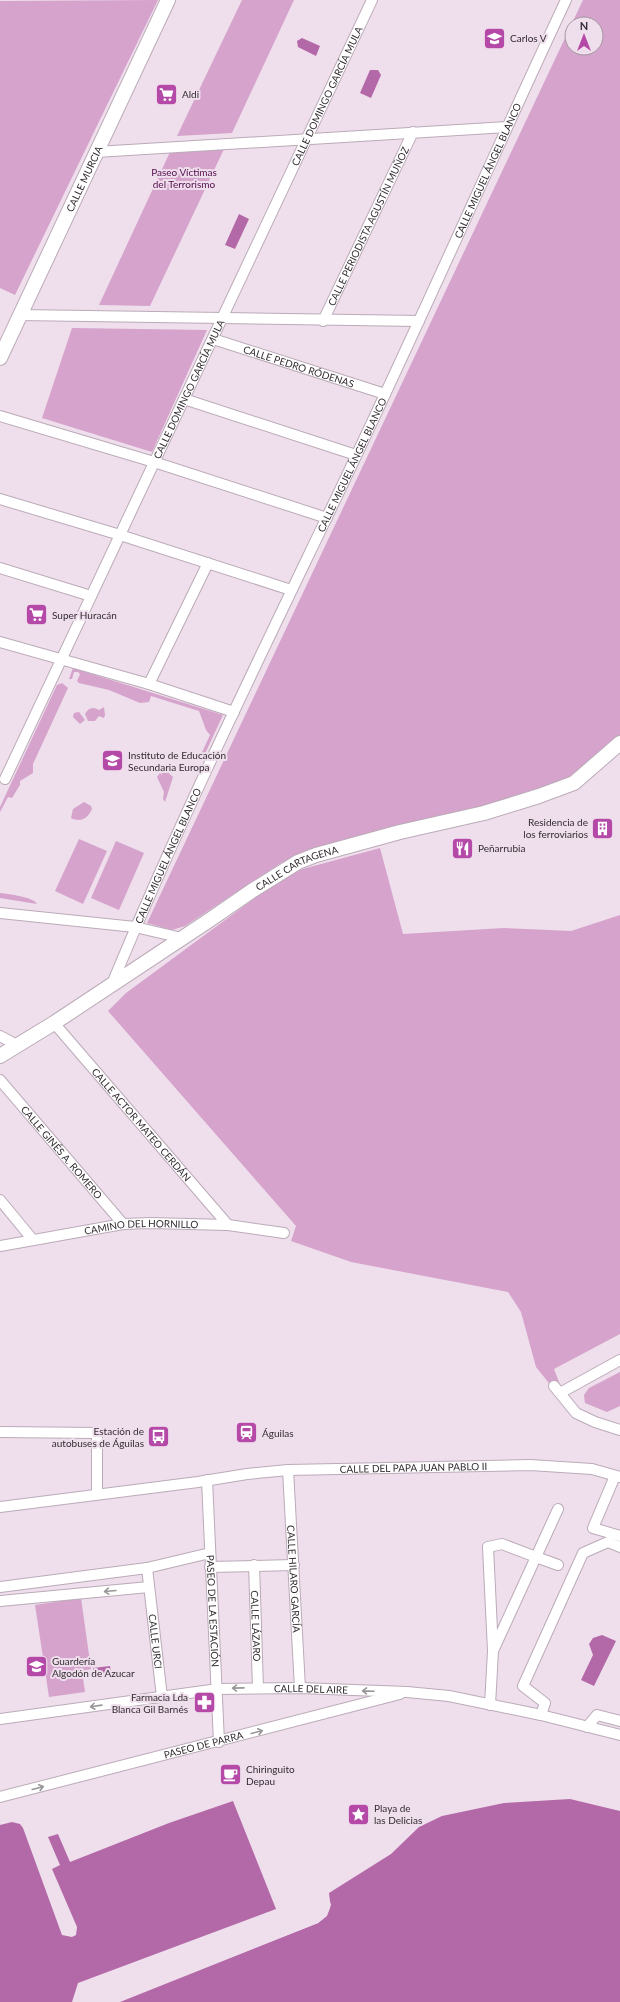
<svg xmlns="http://www.w3.org/2000/svg" width="620" height="2002" font-family="Lato,sans-serif">
	<style>
		.green { fill: #d5a3cc; fill-rule: evenodd }
		.water { fill: #b369a8 }
		.pier { fill: #efdeec }
		.lines { fill: none; stroke-linecap: round; stroke-linejoin: round }
		.street-casing { stroke: #bbabb8; stroke-width: 12 }
		.secondary-casing { stroke: #bbabb8; stroke-width: 16 }
		.street { stroke: #fff; stroke-width: 10 }
		.secondary { stroke: #fff; stroke-width: 14 }
		.oneway { stroke: #999698 }
		.labels { text-anchor: middle; stroke-width: 4; stroke-linejoin: round; paint-order: stroke }
		.poi-label { font-size: 10px; fill: #332c31; stroke: #efdeec; text-anchor: start }
		.street-label { font-size: 10px; fill: #332c31; stroke: #efdeec }
		.park-label { font-size: 10px; fill: #520d4c; stroke: #efdeec }
	</style>
	<rect width="100%" height="100%" fill="#efdeec"/>
	<!-- green -->
	<path class="green" d="M158 0 15 295 0 288V1Z
		M242 0H294L232 133 177 136Z
		M583 0H620V735L589 764 563 781 530 795 354 837 315 849 281 863 185 926 172 930 147 923ZM572 24H596V48H572Z
		M224 149 150 306 99 305 170 152Z
		M72 328 207 330 152 452 42 418Z
		M73 668 223 715 202 760 199 759 210 735 206 730 199 711 151 696 149 702 140 703 109 690 79 683 77 681 80 674 78 672H74L72 679H69Z
		M62 683 68 688 33 764V773L20 781V785L12 798 8 797 0 812V807L57 685Z
		M104 707 105 715 104 718 99 716 95 721H88L85 714C88 708 93 706 99 710Z
		M79 712 85 720 80 724 73 717 74 713Z
		M164 769 173 777 165 802 163 799 164 792 157 777 160 773 162 775 161 770Z
		M84 802 91 806 92 809C88 818 81 823 71 818L73 809Z
		M79 839 107 851 83 904 55 891Z
		M116 841 144 853 119 910 91 898Z
		M380 848 403 934 504 928 571 931 620 915V1334L554 1369 569 1408 536 1367 521 1312 508 1292 351 1262 291 1241 296 1226 108 1011 126 993 274 884 299 870Z
		M0 893C8 894 34 897 37 904L0 898Z
		M620 1372V1406L607 1412 585 1403 584 1395 589 1388Z
		M81 1598 91 1669 82 1671 85 1692 49 1697 35 1605Z"/>
	<!-- water -->
	<path class="water" d="M302 38 320 46 316 56 298 47 297 41Z
		M370 70H378L381 75 371 98 360 93Z
		M239 214 249 219 235 249 225 245Z
		M602 1635 616 1641 594 1686 581 1680 593 1655 589 1644 593 1638Z
		M110 1666 111 1673 94 1675 93 1668Z
		M570 1799 620 1811V2002H120L318 1923C331 1913 331 1908 329 1893L391 1854 419 1827 442 1816 504 1803Z
		M233 1801 276 1909 78 1983 72 2002H0V1825L12 1822 20 1824 23 1828 62 1935 72 1937 76 1935 77 1927 52 1869 60 1865 48 1837 58 1834 70 1862 169 1823Z"/>
	<!-- pier -->
	<path class="pier" d="M327 1891 331 1905 327 1916 318 1923 118 2002 317 1922 325 1915 329 1905Z"/>
	<g class="lines">
		<defs>
			<g id="street">
				<path d="M96 152 507 127"/>
				<path d="M20 315 419 321"/>
				<path id="s1" d="M323 321 413 132"/>
				<path id="s2" d="M213 339 385 394"/>
				<path d="M184 399 356 455"/>
				<path d="M0 416 154 462 327 518"/>
				<path d="M0 499 120 535 291 590"/>
				<path d="M0 568 91 596"/>
				<path d="M0 642 149 684 234 712"/>
				<path d="M149 684 208 563"/>
				<path id="s3" d="M5 779 372 0"/>
				<path d="M0 913 135 927 182 938"/>
				<path id="s4" d="M112 984C177 827 252 673 326 519 409 348 485 173 566 0"/>
				<path id="s5" d="M54 1023 228 1225"/>
				<path d="M0 1036 17 1045"/>
				<path id="s6" d="M0 1080 123 1224"/>
				<path d="M0 1200 33 1240"/>
				<path id="s7" d="M0 1246 123 1224 150 1223 228 1225 284 1233"/>
				<path d="M554 1386 576 1413 595 1422 620 1430"/>
				<path d="M560 1393 620 1360"/>
				<path d="M0 1432 97 1433V1493"/>
				<path id="s8" d="M288 1470 300 1688"/>
				<path d="M615 1476 593 1528 620 1536"/>
				<path id="s9" d="M207 1480 219 1742"/>
				<path id="s10" d="M0 1507 198 1482 247 1474 288 1470 530 1465 592 1469 620 1477"/>
				<path d="M558 1509 536 1557 558 1565"/>
				<path id="s11" d="M254 1565 258 1688"/>
				<path d="M210 1567 294 1565"/>
				<path id="s12" d="M147 1568 162 1697"/>
				<path d="M0 1587 147 1568 210 1553"/>
				<path d="M0 1601 149 1587"/>
				<path d="M490 1705 493 1651 488 1547 502 1544 536 1557 493 1651"/>
				<path d="M541 1715 545 1703 523 1686 583 1553 608 1542 620 1547"/>
				<path id="s13" d="M0 1719 218 1689 300 1688 407 1692 449 1696 541 1715 620 1735"/>
				<path d="M587 1727 597 1715 620 1721"/>
				<path id="s14" d="M0 1797 400 1694"/>
			</g>
			<g id="secondary">
				<path id="s15" d="M0 358 168 0"/>
				<path id="s16" d="M0 1056 54 1023 208 921 253 890 298 862 316 855 400 832 484 813 539 796 574 783 620 743"/>
			</g>
		</defs>
		<!-- street casing -->
		<use href="#street" class="street-casing"/>
		<!-- secondary casing -->
		<use href="#secondary" class="secondary-casing"/>
		<!-- street -->
		<use href="#street" class="street"/>
		<!-- secondary -->
		<use href="#secondary" class="secondary"/>
	</g>
	<!-- one-way arrows -->
	<defs><path id="oneway-shaft" d="M-6 0H5M1.5-3L5.5 0L1.5 3" fill="none" stroke-width="1.6" stroke-linecap="round" stroke-linejoin="round"/></defs>
	<g class="oneway">
		<use href="#oneway-shaft" transform="translate(110 1591) rotate(175)"/>
		<use href="#oneway-shaft" transform="translate(238 1688) rotate(179)"/>
		<use href="#oneway-shaft" transform="translate(368 1691) rotate(-178)"/>
		<use href="#oneway-shaft" transform="translate(96 1706) rotate(172)"/>
		<use href="#oneway-shaft" transform="translate(257 1732) rotate(-14)"/>
		<use href="#oneway-shaft" transform="translate(38 1788) rotate(-15)"/>
	</g>
	<!-- icons -->
	<defs>
		<symbol id="school-square" viewBox="-11 -11 22 22"><rect x="-9" y="-9" width="18" height="18" rx="4" fill="#b549a8" stroke="#efdeec"/><path d="M0-5L7-2L0 1L-7-2ZM-4 1L0 2.5L4 1V4Q0 6-4 4Z" fill="#fff"/></symbol>
		<symbol id="supermarket-square" viewBox="-11 -11 22 22"><rect x="-9" y="-9" width="18" height="18" rx="4" fill="#b549a8" stroke="#efdeec"/><path d="M-6-5.5h2.5l.6 2H6L4.5 2H-2.5L-4.4-4H-6ZM-1.5 3.2a1.3 1.3 0 1 0 .1 0ZM3 3.2a1.3 1.3 0 1 0 .1 0Z" fill="#fff"/></symbol>
		<symbol id="building-square" viewBox="-11 -11 22 22"><rect x="-9" y="-9" width="18" height="18" rx="4" fill="#b549a8" stroke="#efdeec"/><path d="M-4-6H4V6H1V3H-1V6H-4ZM-2.5-4.3h1.7v1.8h-1.7ZM.8-4.3h1.7v1.8H.8ZM-2.5-1h1.7V.8h-1.7ZM.8-1h1.7V.8H.8Z" fill="#fff"/></symbol>
		<symbol id="restaurant-square" viewBox="-11 -11 22 22"><rect x="-9" y="-9" width="18" height="18" rx="4" fill="#b549a8" stroke="#efdeec"/><path d="M-5-6h1v4h1v-4h1v4h1v-4h1v5L-1.5 .5V6h-2V.5L-5-1ZM5-6V6H3V1.5H1.5Q1.5-4 5-6Z" fill="#fff"/></symbol>
		<symbol id="station-square" viewBox="-11 -11 22 22"><rect x="-9" y="-9" width="18" height="18" rx="4" fill="#b549a8" stroke="#efdeec"/><path d="M-3-6H3Q5-6 5-4V2Q5 4 3 4L4.5 6H3L1.5 4h-3L-3 6H-4.5L-3 4Q-5 4-5 2V-4Q-5-6-3-6ZM-3.5-4v3h7v-3ZM-3.5 1v1.5H-2V1ZM2 1v1.5H3.5V1Z" fill="#fff"/></symbol>
		<symbol id="bus-square" viewBox="-11 -11 22 22"><rect x="-9" y="-9" width="18" height="18" rx="4" fill="#b549a8" stroke="#efdeec"/><path d="M-5-6H5V4H4V6H2V4H-2V6H-4V4H-5ZM-3.5-4V0h7V-4ZM-3.5 1.2v1.5H-2V1.2ZM2 1.2v1.5H3.5V1.2Z" fill="#fff"/></symbol>
		<symbol id="pharmacy-square" viewBox="-11 -11 22 22"><rect x="-9" y="-9" width="18" height="18" rx="4" fill="#b549a8" stroke="#efdeec"/><path d="M-2-6h4v4h4v4h-4v4h-4v-4h-4v-4h4Z" fill="#fff"/></symbol>
		<symbol id="cafe-square" viewBox="-11 -11 22 22"><rect x="-9" y="-9" width="18" height="18" rx="4" fill="#b549a8" stroke="#efdeec"/><path d="M-5.5-4.5H6V0H3Q3 3.5 0 3.5H-2.5Q-5.5 3.5-5.5 0ZM3-3.2v2h1.7v-2ZM-6 4.5H4V6H-6Z" fill="#fff"/></symbol>
		<symbol id="sight-square" viewBox="-11 -11 22 22"><rect x="-9" y="-9" width="18" height="18" rx="4" fill="#b549a8" stroke="#efdeec"/><path d="M0-6L1.8-2.2L6-1.7L2.9 1.2L3.7 5.4L0 3.3L-3.7 5.4L-2.9 1.2L-6-1.7L-1.8-2.2Z" fill="#fff"/></symbol>
	</defs>
	<g fill-rule="evenodd">
		<use href="#school-square" x="482" y="26" width="25" height="25"/>
		<use href="#supermarket-square" x="154" y="82" width="25" height="25"/>
		<use href="#supermarket-square" x="24" y="602" width="25" height="25"/>
		<use href="#school-square" x="100" y="748" width="25" height="25"/>
		<use href="#building-square" x="590" y="816" width="25" height="25"/>
		<use href="#restaurant-square" x="450" y="836" width="25" height="25"/>
		<use href="#station-square" x="234" y="1420" width="25" height="25"/>
		<use href="#bus-square" x="146" y="1424" width="25" height="25"/>
		<use href="#school-square" x="24" y="1654" width="25" height="25"/>
		<use href="#pharmacy-square" x="192" y="1690" width="25" height="25"/>
		<use href="#cafe-square" x="218" y="1762" width="25" height="25"/>
		<use href="#sight-square" x="346" y="1802" width="25" height="25"/>
	</g>
	<g class="labels">
		<!-- poi labels -->
		<g class="poi-label">
			<text x="510" y="42">Carlos V</text>
			<text x="182" y="98">Aldi</text>
			<text x="52" y="619">Super Huracán</text>
			<text x="128" y="759">Instituto de Educación<tspan x="128" dy="12">Secundaria Europa</tspan></text>
			<text x="588" y="826" text-anchor="end">Residencia de<tspan x="588" dy="12">los ferroviarios</tspan></text>
			<text x="478" y="852">Peñarrubia</text>
			<text x="144" y="1435" text-anchor="end">Estación de<tspan x="144" dy="12">autobuses de Águilas</tspan></text>
			<text x="262" y="1437">Águilas</text>
			<text x="52" y="1665">Guardería<tspan x="52" dy="12">Algodón de Azucar</tspan></text>
			<text x="188" y="1701" text-anchor="end">Farmacia Lda<tspan x="188" dy="12">Blanca Gil Barnés</tspan></text>
			<text x="246" y="1773">Chiringuito<tspan x="246" dy="12">Depau</tspan></text>
			<text x="374" y="1812">Playa de<tspan x="374" dy="12">las Delicias</tspan></text>
		</g>
		<!-- street labels -->
		<g class="street-label">
			<text dy="4" stroke="none"><textPath href="#s3" startOffset="755">CALLE DOMINGO GARCÍA MULA</textPath></text>
			<text dy="4" stroke="none"><textPath href="#s4" startOffset="896">CALLE MIGUEL ÁNGEL BLANCO</textPath></text>
			<text dy="4" stroke="none"><textPath href="#s15" startOffset="198">CALLE MURCIA</textPath></text>
			<text dy="4" stroke="none"><textPath href="#s1" startOffset="105">CALLE PERIODISTA AGUSTÍN MUÑOZ</textPath></text>
			<text dy="4" stroke="none"><textPath href="#s2" startOffset="90">CALLE PEDRO RÓDENAS</textPath></text>
			<text dy="4" stroke="none"><textPath href="#s3" startOffset="431">CALLE DOMINGO GARCÍA MULA</textPath></text>
			<text dy="4" stroke="none"><textPath href="#s4" startOffset="572">CALLE MIGUEL ÁNGEL BLANCO</textPath></text>
			<text dy="4" stroke="none"><textPath href="#s4" startOffset="140">CALLE MIGUEL ÁNGEL BLANCO</textPath></text>
			<text dy="4" stroke="none"><textPath href="#s16" startOffset="352">CALLE CARTAGENA</textPath></text>
			<text dy="4" stroke="none"><textPath href="#s5" startOffset="134">CALLE ACTOR MATEO CERDÁN</textPath></text>
			<text dy="4" stroke="none"><textPath href="#s6" startOffset="95">CALLE GINÉS A. ROMERO</textPath></text>
			<text dy="4" stroke="none"><textPath href="#s7" startOffset="143">CAMINO DEL HORNILLO</textPath></text>
			<text dy="4" stroke="none"><textPath href="#s10" startOffset="416">CALLE DEL PAPA JUAN PABLO II</textPath></text>
			<text dy="4" stroke="none"><textPath href="#s8" startOffset="109">CALLE HILARO GARCÍA</textPath></text>
			<text dy="4" stroke="none"><textPath href="#s9" startOffset="131">PASEO DE LA ESTACIÓN</textPath></text>
			<text dy="4" stroke="none"><textPath href="#s11" startOffset="61">CALLE LÁZARO</textPath></text>
			<text dy="4" stroke="none"><textPath href="#s12" startOffset="74">CALLE URCI</textPath></text>
			<text dy="4" stroke="none"><textPath href="#s13" startOffset="313">CALLE DEL AIRE</textPath></text>
			<text dy="4" stroke="none"><textPath href="#s14" startOffset="210">PASEO DE PARRA</textPath></text>
		</g>
		<!-- park labels -->
		<g class="park-label">
			<text x="184" y="176">Paseo Víctimas<tspan x="184" dy="12">del Terrorismo</tspan></text>
		</g>
	</g>
	<!-- north arrow -->
	<g transform="translate(584 36)"><circle r="19" fill="#efdeec" stroke="#a497a1"/>
	<path d="M0-3L7 15L0 10L-7 15Z" fill="#b549a8"/>
	<text y="-6" font-size="11" font-weight="bold" text-anchor="middle" fill="#332c31">N</text>
	</g>
</svg>
